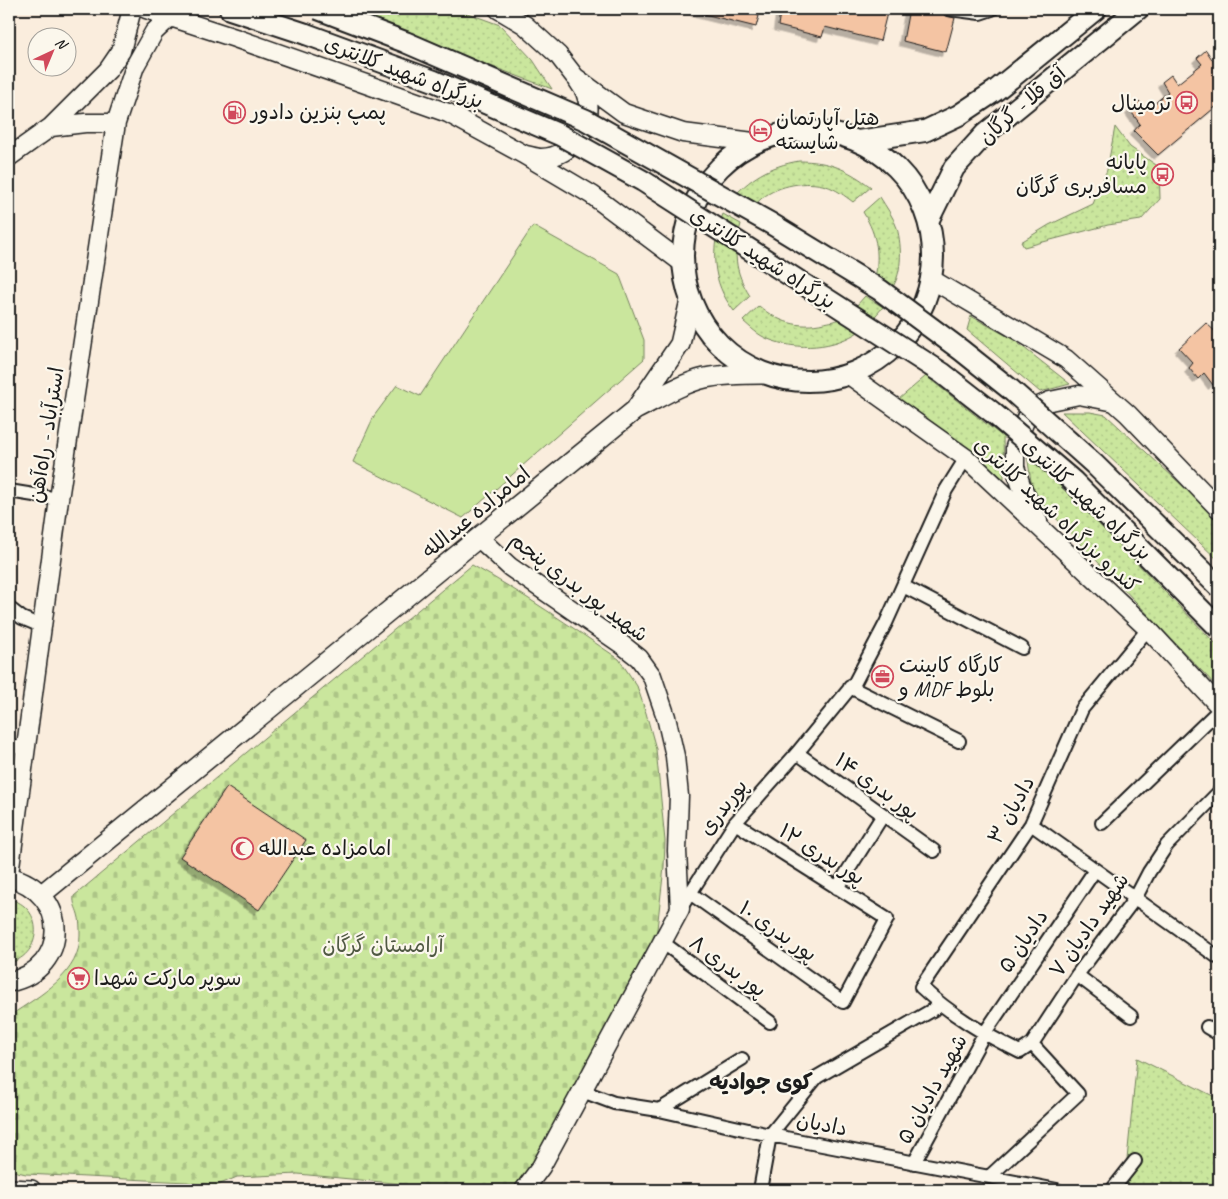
<svg xmlns="http://www.w3.org/2000/svg" width="1228" height="1199" font-family="Caveat,'Playpen Sans Arabic',sans-serif">
	<style>
		.grass { fill: url(#grass-dots); stroke: #73815c }
		.cemetery { fill: url(#cemetery-stones); stroke: #73815c }
		.garden { fill: #cae69d; stroke: #73815c }
		.building { fill: #f4c4a3; stroke: #1c1c1c; filter: url(#shadow) }
		.lines { fill: none; stroke-linecap: round; stroke-linejoin: round }
		.minor-casing { stroke: #1c1c1c; stroke-width: 16 }
		.secondary-casing { stroke: #1c1c1c; stroke-width: 21 }
		.primary-casing { stroke: #1c1c1c; stroke-width: 22 }
		.trunk-casing { stroke: #1c1c1c; stroke-width: 24 }
		.minor { stroke: #fbf7ec; stroke-width: 12 }
		.secondary { stroke: #fbf7ec; stroke-width: 18 }
		.primary { stroke: #fbf7ec; stroke-width: 19 }
		.trunk { stroke: #fbf7ec; stroke-width: 20 }
		.trunk-bridge-casing { stroke: #1c1c1c; stroke-width: 24; stroke-linecap: butt }
		.trunk-bridge { stroke: #fbf7ec; stroke-width: 20 }
		.labels { text-anchor: middle; stroke-width: 4.5; stroke-linejoin: round; paint-order: stroke }
		.street-label { font-size: 21px; fill: #1c1c1c; stroke: #fbf7ec }
		.poi-label { font-size: 21px; fill: #1c1c1c; stroke: #fbf7ec; text-anchor: start }
		.park-label { font-size: 21px; fill: #505943; stroke: #fbf7ec }
		.neighbourhood-label { font-size: 22px; font-weight: bold; fill: #1c1c1c; stroke: #fbf7ec }
	</style>
	<defs>
		<pattern id="grass-dots" width="8" height="8" patternUnits="userSpaceOnUse" patternTransform="scale(1.25)"><rect width="8" height="8" fill="#cae69d"/><path d="M2 2h.1M6 6h.1" fill="none" stroke="#adc587" stroke-width="1.8" stroke-linecap="round"/></pattern>
		<pattern id="cemetery-stones" width="16" height="16" patternUnits="userSpaceOnUse" patternTransform="scale(1.25)"><rect width="16" height="16" fill="#cae69d"/><path d="M2 7V4a2 2 0 0 1 4 0v3zM10 15v-3a2 2 0 0 1 4 0v3z" fill="#adc587"/></pattern>
		<filter id="shadow"><feDropShadow dx="-4.5" dy="4.5" stdDeviation="0" flood-color="#0004"/></filter>
	</defs>
	<rect width="100%" height="100%" fill="#faeddd"/>
	<filter id="ink" filterUnits="userSpaceOnUse"><feTurbulence type="fractalNoise" baseFrequency=".02" numOctaves="2"/><feDisplacementMap in="SourceGraphic" scale="10" xChannelSelector="R" yChannelSelector="G"/><feConvolveMatrix kernelMatrix="1 2 1 2 8 2 1 2 1" color-interpolation-filters="sRGB"/></filter>
	<g filter="url(#ink)">
		<!-- grass -->
		<path class="grass" d="M339 9H456L500 25 533 60 552 89Z
			M1115 127 1130 147 1159 167 1160 199 1141 220 1108 225 1024 247 1021 242 1049 225 1093 204 1107 170Z
			M799 161C829 161 847 169 871 187L853 202C845 196 836 189 826 186 806 180 779 185 762 198 757 202 753 207 748 211L730 201C749 178 770 166 799 161Z
			M880 197C886 207 893 216 897 228 902 246 903 277 889 292L874 284C880 255 878 237 863 212Z
			M723 214 741 224C733 252 734 271 750 296L734 311C711 282 710 247 723 214Z
			M865 296 883 307C876 315 869 324 861 330 835 349 797 351 768 339 758 335 751 328 743 321L759 306C778 322 799 329 824 323 829 322 837 321 842 317 851 312 858 304 865 296Z
			M971 316 1014 340 1070 384 1040 392 967 330Z
			M926 376 1003 437 1004 479 899 399Z
			M1062 412H1090L1106 415 1214 515 1219 521V561Z
			M1027 455 1080 505 1219 647V689L1033 494Z
			M9 899C44 906 44 955 9 963Z
			M1137 1058 1219 1099V1190H1124Z"/>
		<!-- cemetery -->
		<path class="cemetery" d="M472 565C523 593 570 626 619 659L637 686 646 713 656 749 665 841 664 867 656 938 531 1169 518 1190H424L403 1184 298 1174 237 1177 211 1188 187 1182 26 1174 9 1170V1027L11 1015C40 995 81 974 80 934 80 928 80 920 78 914 76 907 73 904 74 896Z"/>
		<!-- garden -->
		<path class="garden" d="M533 226 619 274 644 340V359L463 518 353 462 374 416 397 385 420 396Z"/>
		<!-- building -->
		<path class="building" d="M696 9H753V13L759 16 756 27 696 12Z
			M789 9H888L880 41 825 27 822 37 778 26 780 12 788 14Z
			M909 9 943 13 945 16 955 18 946 52 903 41Z
			M1206 50 1219 70V104L1158 155 1134 131 1140 124 1130 110 1139 101 1147 110 1168 92 1162 82 1171 75 1177 84 1202 64 1197 58Z
			M1206 323 1219 335V378L1213 385 1204 373 1198 379 1189 368 1193 363 1179 348Z
			M227 787 306 840 259 910 180 857Z"/>
		<g class="lines">
			<defs>
				<path id="minor" d="M950 9 980 13 992 9
					M9 491 59 499
					M903 586 1022 648
					M9 608 22 618 41 626
					M1148 629 1082 709 1031 824 921 987C951 1015 984 1034 1020 1052L1032 1044 1077 975 1136 897 1149 872 1167 845 1219 792
					M850 687 959 741
					M9 746 25 748
					M797 753 934 851
					M1102 823 1219 710
					M1031 824 1219 958
					M837 888 883 815
					M690 893 843 1002 887 919 735 823
					M680 909 735 823 797 753 855 682 886 623 946 490 966 458
					M662 942 770 1022
					M1077 975 1131 1016
					M1207 1027 1219 1034
					M582 1091 614 1103 659 1110 770 1135 1057 1190
					M659 1110 742 1059
					M914 1163 984 1034 1095 870
					M989 1177 1078 1094 1032 1044
					M760 1190 770 1135 817 1077 941 1005
					M1112 1190 1135 1161"/>
				<path id="secondary" d="M146 9 235 38 448 113 523 154 592 195 680 261
					M498 9 525 25 558 55 575 77 624 113 683 133 753 142
					M51 127 85 123H116
					M526 155C531 156 536 158 541 158 573 158 598 122 585 92 583 88 579 83 577 79
					M9 157 51 127 108 70 121 51 132 9
					M931 279 1066 359 1128 414 1219 509
					M849 375 966 458 1148 629 1219 706
					M1038 521 1021 485 1015 467V447L1026 418 1031 411 1041 405 1050 401 1079 395 1110 401
					M479 538 510 567 620 643 639 658 652 676 666 717 675 756 679 796 677 851 680 909 541 1167 524 1190
					M9 874 59 499 116 123 135 66 154 32 170 17"/>
				<path id="primary" d="M637 407 680 344 690 300
					M9 877C70 892 71 969 9 982
					M42 894 635 410C657 399 680 384 705 378 724 374 744 374 763 374
					M9 1189 31 1190"/>
				<path id="trunk" d="M230 9 306 34
					M683 256a125 125 0 1 1 250 0a125 125 0 1 1-250 0Z
					M858 141 925 131 959 115 995 91 1096 9
					M928 221 954 168 985 134 1138 9"/>
			</defs>
			<!-- minor casing -->
			<use href="#minor" class="minor-casing"/>
			<!-- secondary casing -->
			<use href="#secondary" class="secondary-casing"/>
			<!-- primary casing -->
			<use href="#primary" class="primary-casing"/>
			<!-- trunk casing -->
			<use href="#trunk" class="trunk-casing"/>
			<!-- minor -->
			<use href="#minor" class="minor"/>
			<!-- secondary -->
			<use href="#secondary" class="secondary"/>
			<!-- primary -->
			<use href="#primary" class="primary"/>
			<!-- trunk -->
			<use href="#trunk" class="trunk"/>
			<defs>
				<path id="trunk-bridge" d="M318 9 405 42 586 120 770 223 880 290 961 350 1010 389 1094 464 1219 587
					M306 34 434 81 560 135 643 181 942 373 992 412 1073 481 1219 628"/>
			</defs>
			<!-- trunk-bridge casing -->
			<use href="#trunk-bridge" class="trunk-bridge-casing"/>
			<!-- trunk-bridge -->
			<use href="#trunk-bridge" class="trunk-bridge"/>
		</g>
	</g>
	<!-- icons -->
	<defs>
		<symbol id="bus-ring" viewBox="-11 -11 22 22"><circle r="9.5" fill="#fbf7ec" stroke="#d1495b" stroke-width="1.5"/><path d="M-5-6H5V4H4V6H2V4H-2V6H-4V4H-5ZM-3.5-4V0h7V-4ZM-3.5 1.2v1.5H-2V1.2ZM2 1.2v1.5H3.5V1.2Z" fill="#d1495b"/></symbol>
		<symbol id="fuel-ring" viewBox="-11 -11 22 22"><circle r="9.5" fill="#fbf7ec" stroke="#d1495b" stroke-width="1.5"/><path d="M-5.5-6h7V0h2V4h1.3V-2.5L3-4.5l.8-.8L6-3V5H2.5V1h-1V6h-7ZM-4.2-4.7v3.2H.2V-4.7Z" fill="#d1495b"/></symbol>
		<symbol id="hotel-ring" viewBox="-11 -11 22 22"><circle r="9.5" fill="#fbf7ec" stroke="#d1495b" stroke-width="1.5"/><path d="M-6-4.5h1.5V1H6V5H4.5V3h-9V5H-6ZM-4 0a1.8 1.8 0 1 1 3.6 0ZM.5 0V-2.5h3Q6-2.5 6 0Z" fill="#d1495b"/></symbol>
		<symbol id="office-ring" viewBox="-11 -11 22 22"><circle r="9.5" fill="#fbf7ec" stroke="#d1495b" stroke-width="1.5"/><path d="M-6-3h4V-5.5h4V-3h4V5H-6ZM-1-4.5V-3h2v-1.5ZM-6 0V1H6V0Z" fill="#d1495b"/></symbol>
		<symbol id="mosque-ring" viewBox="-11 -11 22 22"><circle r="9.5" fill="#fbf7ec" stroke="#d1495b" stroke-width="1.5"/><path d="M3.5-4.9A6 6 0 1 0 3.5 4.9A5 5 0 1 1 3.5-4.9Z" fill="#d1495b"/></symbol>
		<symbol id="supermarket-ring" viewBox="-11 -11 22 22"><circle r="9.5" fill="#fbf7ec" stroke="#d1495b" stroke-width="1.5"/><path d="M-6-5.5h2.5l.6 2H6L4.5 2H-2.5L-4.4-4H-6ZM-1.5 3.2a1.3 1.3 0 1 0 .1 0ZM3 3.2a1.3 1.3 0 1 0 .1 0Z" fill="#d1495b"/></symbol>
	</defs>
	<g fill-rule="evenodd">
		<use href="#bus-ring" x="1174" y="90" width="25" height="25"/>
		<use href="#fuel-ring" x="222" y="100" width="25" height="25"/>
		<use href="#hotel-ring" x="748" y="118" width="25" height="25"/>
		<use href="#bus-ring" x="1150" y="162" width="25" height="25"/>
		<use href="#office-ring" x="870" y="664" width="25" height="25"/>
		<use href="#mosque-ring" x="230" y="836" width="25" height="25"/>
		<use href="#supermarket-ring" x="66" y="966" width="25" height="25"/>
	</g>
	<g class="labels">
		<!-- street labels -->
		<g class="street-label">
			<text transform="translate(404 72) rotate(21)" y="7">بزرگراه شهید کلانتری</text>
			<text transform="translate(1022 105) rotate(-41)" y="7">آق قلا - گرگان</text>
			<text transform="translate(763 258) rotate(33)" y="7">بزرگراه شهید کلانتری</text>
			<text transform="translate(46 435) rotate(-81)" y="7">استرآباد - راه‌آهن</text>
			<text transform="translate(1087 499) rotate(43)" y="7">بزرگراه شهید کلانتری</text>
			<text transform="translate(476 512) rotate(-39)" y="7">امامزاده عبدالله</text>
			<text transform="translate(1057 515) rotate(43)" y="7">کندرو بزرگراه شهید کلانتری</text>
			<text transform="translate(579 587) rotate(37)" y="7">شهید پور بدری پنجم</text>
			<text transform="translate(877 786) rotate(36)" y="7">پور بدری ۱۴</text>
			<text transform="translate(723 807) rotate(-52)" y="7">پوربدری</text>
			<text transform="translate(1011 810) rotate(-61)" y="7">دادیان ۳</text>
			<text transform="translate(822 854) rotate(32)" y="7">پور بدری ۱۲</text>
			<text transform="translate(1089 925) rotate(-55)" y="7">شهید دادیان ۷</text>
			<text transform="translate(778 931) rotate(35)" y="7">پور بدری ۱۰</text>
			<text transform="translate(1023 941) rotate(-56)" y="7">دادیان ۵</text>
			<text transform="translate(728 966) rotate(36)" y="7">پور بدری ۸</text>
			<text transform="translate(932 1089) rotate(-61)" y="7">۵ شهید دادیان</text>
			<text transform="translate(822 1124) rotate(11)" y="7">دادیان</text>
		</g>
		<!-- poi labels -->
		<g class="poi-label">
			<text x="1171" y="110" text-anchor="end">ترمینال</text>
			<text x="251" y="119">پمپ بنزین دادور</text>
			<text x="776" y="125">هتل آپارتمان<tspan x="776" dy="24">شایسته</tspan></text>
			<text x="1147" y="169" text-anchor="end">پایانه<tspan x="1147" dy="24">مسافربری گرگان</tspan></text>
			<text x="899" y="672">کارگاه کابینت<tspan x="899" dy="24">و MDF بلوط</tspan></text>
			<text x="259" y="855">امامزاده عبدالله</text>
			<text x="94" y="985">سوپر مارکت شهدا</text>
		</g>
		<!-- park labels -->
		<g class="park-label">
			<text x="383" y="952">آرامستان گرگان</text>
		</g>
		<!-- neighbourhood labels -->
		<g class="neighbourhood-label">
			<text x="761" y="1089">کوی جوادیه</text>
		</g>
	</g>
	<!-- margin -->
	<rect width="1228" height="1199" fill="none" stroke="#fbf7ec" stroke-width="30"/>
	<rect x="15" y="15" width="1198" height="1169" fill="none" stroke="#1c1c1c" stroke-width="2" filter="url(#ink)"/>
	<!-- north arrow -->
	<g transform="translate(52 52) rotate(44)"><circle r="24" fill="#fbf7ec" stroke="#a29f99"/>
	<path d="M0-4L9 19L0 12L-9 19Z" fill="#d1495b"/>
	<text y="-8" font-size="14" font-weight="bold" text-anchor="middle" fill="#1c1c1c">N</text>
	</g>
</svg>
